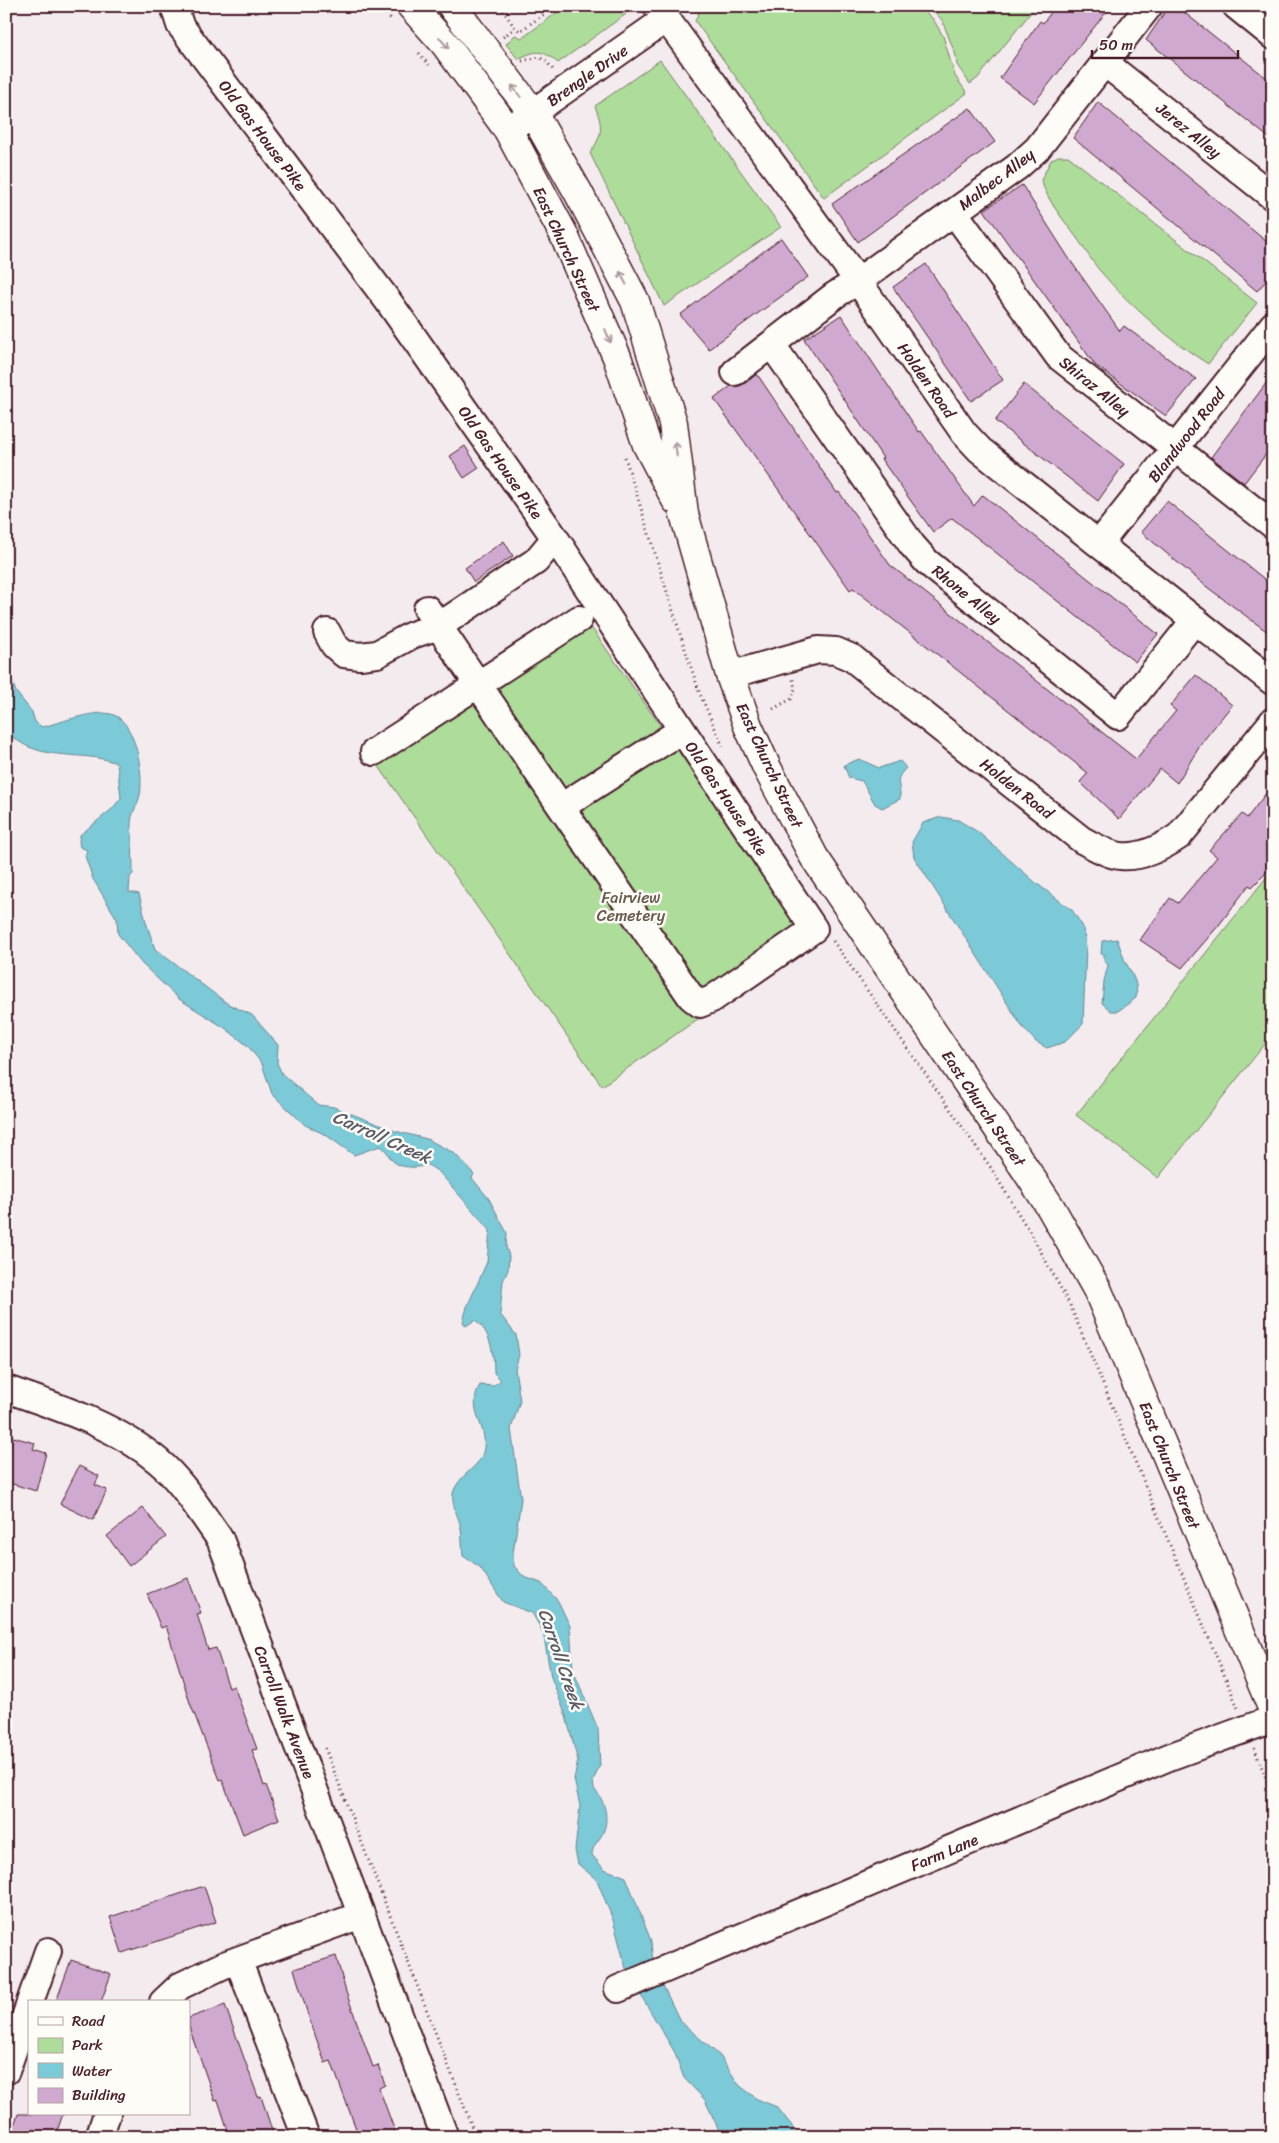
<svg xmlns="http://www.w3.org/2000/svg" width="1279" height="2143" font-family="Sriracha,sans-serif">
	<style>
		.green { fill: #addc9b; stroke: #7c7e63 }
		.water { fill: #7bcad7; stroke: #678692 }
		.building { fill: #cfa9d0; stroke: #4a1f2b }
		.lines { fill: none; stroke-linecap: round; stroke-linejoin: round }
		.minor-casing { stroke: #4a1f2b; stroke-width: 30 }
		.major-casing { stroke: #4a1f2b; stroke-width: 31 }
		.path { stroke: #4a1f2b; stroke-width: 3; stroke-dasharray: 1 4; stroke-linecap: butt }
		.minor { stroke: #fdfcf7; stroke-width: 26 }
		.major { stroke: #fdfcf7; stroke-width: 28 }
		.oneway { stroke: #ac999b }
		.labels { text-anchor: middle; stroke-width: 5; stroke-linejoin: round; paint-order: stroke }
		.street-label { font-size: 16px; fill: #4a1f2b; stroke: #fdfcf7 }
		.park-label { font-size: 16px; fill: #68584d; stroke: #fdfcf7 }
		.water-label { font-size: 18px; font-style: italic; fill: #5b5b67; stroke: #fdfcf7 }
	</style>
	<rect width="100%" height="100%" fill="#f4ebef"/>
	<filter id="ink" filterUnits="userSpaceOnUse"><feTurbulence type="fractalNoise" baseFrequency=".02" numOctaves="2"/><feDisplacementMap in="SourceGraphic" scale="10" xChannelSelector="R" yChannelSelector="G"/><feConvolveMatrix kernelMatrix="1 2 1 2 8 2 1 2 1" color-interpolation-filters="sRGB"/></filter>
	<g filter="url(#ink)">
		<!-- green -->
		<path class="green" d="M566 6H621L626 14 558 63C542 49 536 50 518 59L506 44 515 35 522 38Z
			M702 6H778L785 13 794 6H918L933 19 943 36 955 76 967 93 824 198 695 21Z
			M929 6H1036L978 78 970 84 957 65 956 56 942 20Z
			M660 60 781 227 664 306 590 153C603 135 603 127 595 106Z
			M1058 156H1068L1257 303 1208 364C1170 340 1130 306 1101 272 1092 262 1085 249 1077 238 1063 219 1048 202 1041 180L1051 160Z
			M579 610 811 940 602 1086 366 748Z
			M1273 869V1034L1158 1178 1076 1115Z"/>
		<!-- water -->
		<path class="water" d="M6 664 16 692 32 712 35 722 42 727C60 723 97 708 114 715 136 724 144 774 140 795 138 805 131 813 131 824 132 841 133 857 133 874L130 877 129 892 139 894 146 922 155 949 228 1004 252 1015 278 1045 277 1063 282 1074 318 1105 334 1107 395 1131 427 1139 454 1153 474 1174 472 1178 489 1199 507 1233 506 1247 509 1256 508 1270 503 1281 500 1314 516 1335 519 1355 515 1369 520 1401 511 1429 521 1499 513 1553 514 1566 524 1577 541 1583 558 1601 570 1626 573 1670 598 1729 600 1765 593 1781 594 1789C604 1799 609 1816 604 1830 601 1840 592 1844 592 1855L604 1869 626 1877 651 1941 653 1965 680 2021 720 2056 739 2085 757 2099 777 2107 792 2126 795 2137H722L705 2100 684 2078 674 2051 627 1972 613 1920 597 1880 578 1864 575 1850 580 1806 574 1779 578 1761 566 1716 551 1677 543 1632 532 1613 503 1602 480 1567 463 1556C462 1547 462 1537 461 1529 459 1515 448 1501 455 1488 463 1472 482 1466 484 1448 487 1424 466 1410 480 1385L493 1386 501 1380 494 1373C494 1354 491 1332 475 1320L466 1326 463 1322 467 1307 487 1262 490 1230 439 1172 428 1165C418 1168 401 1169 393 1161 387 1156 389 1151 380 1146L354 1155 326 1135 305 1125 272 1094 262 1064 248 1046 225 1028 179 999 142 964 118 934 117 919 93 879 85 856 87 850 80 847 79 841 80 835 112 809 121 798 117 763C88 752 56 759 29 747 21 744 14 737 6 733Z
			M859 759 879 768 900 761 906 768C893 781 901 783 900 799L882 808 875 804 862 781 849 778 844 765Z
			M941 817 958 820 978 832 1036 883 1072 910 1083 927 1086 947 1083 1024 1065 1042 1047 1048 1036 1042 1021 1025 914 857 912 842 923 823Z
			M1117 939C1120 946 1122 954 1125 961 1132 975 1139 983 1136 998L1118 1011H1111L1102 1003 1104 981 1108 965 1104 960V954H1101L1102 941Z"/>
		<!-- building -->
		<path class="building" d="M1056 6H1111L1034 103 1000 78 1040 21 1043 23Z
			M1169 6H1176L1273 83V141L1146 40Z
			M1098 102 1273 247V273L1257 291 1073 138Z
			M970 108 995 142 858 242 832 204Z
			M1022 185 1070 260 1120 331 1124 326 1196 379 1166 416 1095 365 984 210Z
			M781 238 808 277 709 349 680 315Z
			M926 264 1003 380 971 401 893 287Z
			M841 315 919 432 921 431 974 506 983 495 1158 634 1135 662 952 518 933 532 881 459 883 458 804 339Z
			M757 374 837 493 839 492 890 565 1136 759 1176 711 1170 706 1196 675 1232 705 1203 741 1177 783 1160 769 1119 819 1080 782 1088 773 853 588 850 590 714 399 731 386 737 387 744 384Z
			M1273 374V445L1244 483 1211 457Z
			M1024 384 1124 464 1098 501 995 421Z
			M465 446 479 468 464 478 450 456Z
			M1167 501 1273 586V636L1207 587 1141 532Z
			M504 541 513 556 474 582 465 568Z
			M1273 784V866L1252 887 1249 885 1219 925 1182 968 1140 940 1170 898 1178 903 1217 857 1209 850 1242 814 1247 818Z
			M13 1437 35 1443 33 1449 46 1453 36 1491 6 1482V1462Z
			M79 1466 99 1476 95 1485 107 1490 93 1520 60 1504Z
			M143 1508 166 1537 129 1566 107 1536Z
			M188 1578 201 1613 197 1614 208 1650 216 1648 229 1688 234 1686 257 1749 252 1750 264 1786 266 1785 279 1819 243 1834 222 1779 220 1780 190 1703 166 1626 161 1628 147 1594Z
			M204 1886 216 1922 122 1953 110 1917Z
			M336 1956 346 1992 373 2067 378 2065 385 2085 379 2088 397 2137H359L331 2061 325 2063 308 2015 294 1969Z
			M71 1960 111 1974 101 2002H56Z
			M225 2005 258 2097 261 2096 274 2137H230L218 2100 215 2101 189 2027V2018Z
			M18 2114H63L55 2137H10Z"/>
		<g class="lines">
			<defs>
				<path id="minor" d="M174 6 180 25 388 301 555 538 814 929 712 999 700 1004 691 997 561 807 682 730
					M657 6 858 281 964 433 980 450 1273 682
					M1236 6 1273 36
					M1105 63 1273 197
					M508 130 666 19
					M954 212 1058 356 1273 525
					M772 345 912 545 927 562 1118 716 1195 620
					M735 372 835 295 858 281 1017 167 1037 149 1149 6
					M1099 544 1273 325
					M427 609 561 807
					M327 632 334 645 344 654 360 656 377 654 412 635 439 626 536 561 555 538
					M730 675 818 650 836 651 852 658 1082 840C1094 846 1108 855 1121 856 1142 858 1163 847 1179 836L1273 721
					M374 752 579 619
					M6 1389C58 1407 115 1425 158 1461 183 1482 201 1513 220 1539L445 2137
					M238 1960 306 2137
					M618 1989 1169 1757 1273 1719
					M30 2002 48 1951
					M163 2002 180 1986 224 1965 361 1915
					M6 2071 29 2006
					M99 2137 107 2114"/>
				<path id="major" d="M411 6 445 44 508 130 563 233 617 357 647 445 676 500
					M452 6 533 113 578 192 635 301 673 423 684 514 730 675 748 726 767 768 814 857 1022 1164 1051 1208 1098 1291 1273 1710"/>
			</defs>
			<!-- minor casing -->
			<use href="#minor" class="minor-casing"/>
			<!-- major casing -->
			<use href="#major" class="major-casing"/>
			<!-- path -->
			<path class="path" d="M380 6 391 19
				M500 6 515 28 520 31 556 6
				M503 37 515 28
				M419 53 429 65
				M522 61 539 57 547 62 554 71
				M625 457 683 643 700 694 724 749
				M773 709 791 699 795 689 793 679
				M833 941 991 1168 1035 1241 1070 1305 1238 1708
				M325 1748 476 2137
				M1254 1748 1273 1796"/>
			<!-- minor -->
			<use href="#minor" class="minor"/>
			<!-- major -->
			<use href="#major" class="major"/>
		</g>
		<!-- one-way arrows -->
		<defs><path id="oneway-shaft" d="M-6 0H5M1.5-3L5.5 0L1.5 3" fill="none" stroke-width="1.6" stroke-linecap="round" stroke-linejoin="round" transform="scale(1.25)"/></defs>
		<g class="oneway">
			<use href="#oneway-shaft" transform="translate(444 43) rotate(50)"/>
			<use href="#oneway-shaft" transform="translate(516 91) rotate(-127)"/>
			<use href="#oneway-shaft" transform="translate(623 278) rotate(-117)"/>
			<use href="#oneway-shaft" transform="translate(608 336) rotate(67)"/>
			<use href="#oneway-shaft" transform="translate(676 449) rotate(-96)"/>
		</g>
	</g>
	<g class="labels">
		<!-- street labels -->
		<g class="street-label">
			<text transform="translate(587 75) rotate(-35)" y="6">Brengle Drive</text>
			<text transform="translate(1189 130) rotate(39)" y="6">Jerez Alley</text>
			<text transform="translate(263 135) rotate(53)" y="6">Old Gas House Pike</text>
			<text transform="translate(996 179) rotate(-37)" y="6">Malbec Alley</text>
			<text transform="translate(567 249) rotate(65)" y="6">East Church Street</text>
			<text transform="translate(927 380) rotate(55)" y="6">Holden Road</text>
			<text transform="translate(1095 386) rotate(39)" y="6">Shiraz Alley</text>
			<text transform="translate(1186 435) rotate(-52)" y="6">Blandwood Road</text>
			<text transform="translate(501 462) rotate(55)" y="6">Old Gas House Pike</text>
			<text transform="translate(967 594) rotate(39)" y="6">Rhone Alley</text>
			<text transform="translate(770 765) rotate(65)" y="6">East Church Street</text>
			<text transform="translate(1017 788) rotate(38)" y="6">Holden Road</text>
			<text transform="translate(727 798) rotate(56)" y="6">Old Gas House Pike</text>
			<text transform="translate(984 1108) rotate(56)" y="6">East Church Street</text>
			<text transform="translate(1170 1465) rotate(68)" y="6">East Church Street</text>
			<text transform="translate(285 1712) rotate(69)" y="6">Carroll Walk Avenue</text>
			<text transform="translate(944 1852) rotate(-23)" y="6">Farm Lane</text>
		</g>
		<!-- park labels -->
		<g class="park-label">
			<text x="631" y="903">Fairview<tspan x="631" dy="18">Cemetery</tspan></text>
		</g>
		<!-- water labels -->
		<g class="water-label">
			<text transform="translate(382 1137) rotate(24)" y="6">Carroll Creek</text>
			<text transform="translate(561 1659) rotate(71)" y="6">Carroll Creek</text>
		</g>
	</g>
	<!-- margin -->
	<rect width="1279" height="2143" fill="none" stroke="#fdfcf7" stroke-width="25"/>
	<rect x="12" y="12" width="1254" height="2118" fill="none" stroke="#4a1f2b" stroke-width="2" filter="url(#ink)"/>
	<!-- legend -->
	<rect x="28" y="2000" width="162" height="115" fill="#fdfcf7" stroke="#b5a4a5"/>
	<rect x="38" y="2017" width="25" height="8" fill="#fdfcf7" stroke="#b5a4a5"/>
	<text x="72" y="2026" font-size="15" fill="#4a1f2b">Road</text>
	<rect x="38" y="2038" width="25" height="15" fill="#addc9b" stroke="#b5a4a5"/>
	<text x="72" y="2050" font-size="15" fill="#4a1f2b">Park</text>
	<rect x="38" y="2063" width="25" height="15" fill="#7bcad7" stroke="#b5a4a5"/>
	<text x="72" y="2076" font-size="15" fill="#4a1f2b">Water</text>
	<rect x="38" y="2088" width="25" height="15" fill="#cfa9d0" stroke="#b5a4a5"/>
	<text x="72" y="2100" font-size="15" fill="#4a1f2b">Building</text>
	<!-- scale -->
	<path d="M1092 50v8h146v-8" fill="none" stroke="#4a1f2b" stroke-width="2.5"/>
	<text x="1099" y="50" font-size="15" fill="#4a1f2b" stroke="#fdfcf7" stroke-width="4" paint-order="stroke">50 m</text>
</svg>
